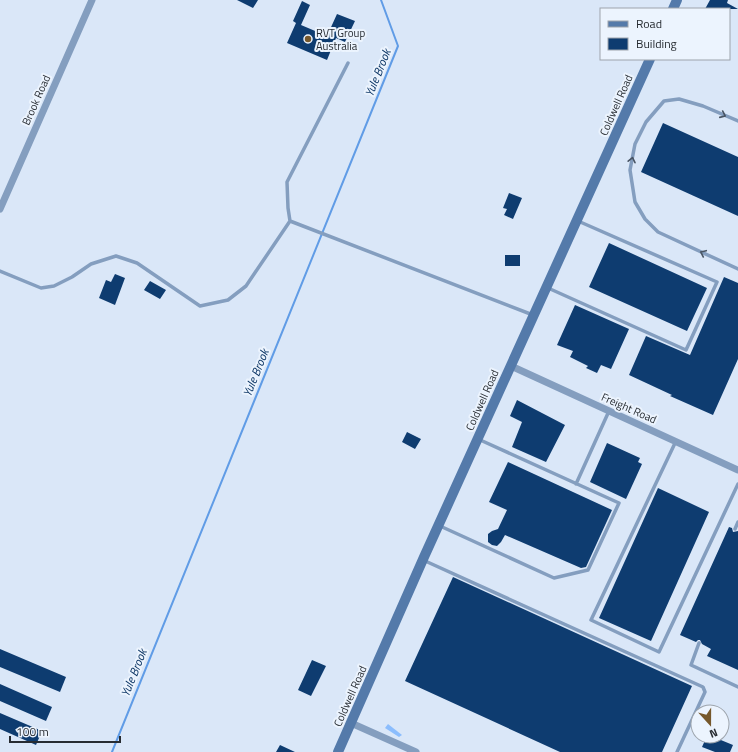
<svg xmlns="http://www.w3.org/2000/svg" width="738" height="752" font-family="'Titillium Web',sans-serif">
	<style>
		.green { fill: #8bbdfd }
		.lines { fill: none; stroke-linecap: round; stroke-linejoin: round }
		.stream { stroke: #609ce6; stroke-width: 2 }
		.building { fill: #0e3c70 }
		.lane { stroke: #849ebf; stroke-width: 3.5 }
		.street { stroke: #849ebf; stroke-width: 7 }
		.secondary { stroke: #547aaa; stroke-width: 10 }
		.oneway { stroke: #485463 }
		.poi-dot { fill: #76582c; stroke: #ecf4fe; stroke-width: 1.5 }
		.labels { text-anchor: middle; stroke-width: 4; stroke-linejoin: round; paint-order: stroke }
		.poi-label { font-size: 11px; fill: #272c32; stroke: #ecf4fe; text-anchor: start }
		.street-label { font-size: 11px; fill: #272c32; stroke: #ecf4fe }
		.water-label { font-size: 12px; font-style: italic; fill: #083262; stroke: #ecf4fe }
	</style>
	<rect width="100%" height="100%" fill="#dae7f8"/>
	<!-- green -->
	<path class="green" d="M388 724 402 735 399 737 385 728Z"/>
	<g class="lines">
		<!-- stream -->
		<path class="stream" d="M112 752 398 46 381 0"/>
	</g>
	<!-- building -->
	<path class="building" d="M237 0H258L253 8Z
		M710 0H728L727 3 738 9H705Z
		M302 1 310 5 301 25 327 36 337 14 355 21 345 42 336 38 327 60 287 43 296 23 293 21Z
		M663 123 738 157V216L641 172Z
		M509 193 522 198 513 219 504 215 507 209 503 208Z
		M609 243 707 288 687 331 589 287Z
		M505 255H520V266H505Z
		M115 274 125 278 115 305 99 298 106 280 111 282Z
		M724 277 738 283V359L713 415 670 396 672 395 629 375 646 336 690 355Z
		M150 281 166 290 160 299 144 290Z
		M575 305 629 329 611 369 601 365 597 373 586 368 588 366 570 357 573 351 557 345Z
		M517 400 565 425 546 462 512 447 522 422 510 416Z
		M407 432 421 439 415 449 402 442Z
		M607 443 640 458 638 462 642 464 626 499 590 482Z
		M508 462 612 510 586 567 581 568 505 535 501 542 497 546 492 545 488 542V534L492 531 498 529 507 510 489 502Z
		M658 488 709 512 651 641 599 618Z
		M729 527 732 528 733 532 738 531V670L707 656 711 649 702 644 700 640H698L696 642 680 635Z
		M453 577 692 686 662 752H560L405 681Z
		M0 649 66 677 60 692 0 667Z
		M312 660 326 666 311 696 298 690Z
		M0 684 52 707 46 721 0 701Z
		M0 713 42 731 36 745 0 729Z
		M707 736H711L733 745 730 752H715L702 747Z
		M280 745 295 752H276Z"/>
	<g class="lines">
		<!-- lane -->
		<path class="lane" d="M738 121 703 106 679 99 664 101 646 122 635 144 630 170 635 202 645 219 658 232 738 269
			M290 221 288 208 287 182 348 63
			M0 271 41 288 54 286 72 277 91 264 116 256 137 263 200 306 228 300 246 286 290 221 533 315
			M548 288 686 350 717 282 578 221
			M676 441 591 620 659 652 738 484
			M576 484 609 411
			M440 526 554 578 588 570 619 503 478 439
			M735 529 738 522
			M423 560 703 687 705 692 677 752
			M699 643 691 665 738 687"/>
		<!-- street -->
		<path class="street" d="M0 209 92 0
			M511 366 738 470
			M351 723 416 752"/>
		<!-- secondary -->
		<path class="secondary" d="M673 9 677 0
			M338 752 424 557 650 59"/>
	</g>
	<!-- one-way arrows -->
	<defs><path id="oneway-chevron" d="M-2-3.5L2.5 0L-2 3.5" fill="none" stroke-width="1.6" stroke-linecap="round" stroke-linejoin="round"/></defs>
	<g class="oneway">
		<use href="#oneway-chevron" transform="translate(723 115) rotate(24)"/>
		<use href="#oneway-chevron" transform="translate(632 160) rotate(-78)"/>
		<use href="#oneway-chevron" transform="translate(703 253) rotate(-155)"/>
	</g>
	<!-- markers -->
	<circle class="poi-dot" cx="308" cy="39" r="4"/>
	<g class="labels">
		<!-- poi labels -->
		<g class="poi-label">
			<text x="316" y="37">RVT Group<tspan x="316" dy="13">Australia</tspan></text>
		</g>
		<!-- street labels -->
		<g class="street-label">
			<text transform="translate(36 100) rotate(-66)" y="4">Brook Road</text>
			<text transform="translate(616 105) rotate(-66)" y="4">Coldwell Road</text>
			<text transform="translate(482 400) rotate(-66)" y="4">Coldwell Road</text>
			<text transform="translate(629 408) rotate(24)" y="4">Freight Road</text>
			<text transform="translate(350 696) rotate(-66)" y="4">Coldwell Road</text>
		</g>
		<!-- water labels -->
		<g class="water-label">
			<text transform="translate(378 73) rotate(-68)" y="4">Yule Brook</text>
			<text transform="translate(256 373) rotate(-68)" y="4">Yule Brook</text>
			<text transform="translate(134 673) rotate(-68)" y="4">Yule Brook</text>
		</g>
	</g>
	<!-- legend -->
	<rect x="600" y="8" width="130" height="52" fill="#ecf4fe" stroke="#9da4ac"/>
	<rect x="608" y="21" width="20" height="6" fill="#547aaa" stroke="#9da4ac"/>
	<text x="636" y="28" font-size="12" fill="#272c32">Road</text>
	<rect x="608" y="38" width="20" height="12" fill="#0e3c70" stroke="#9da4ac"/>
	<text x="636" y="48" font-size="12" fill="#272c32">Building</text>
	<!-- north arrow -->
	<g transform="translate(710 724) rotate(159)"><circle r="19" fill="#ecf4fe" stroke="#9da4ac"/>
	<path d="M0-3L7 15L0 10L-7 15Z" fill="#76582c"/>
	<text y="-6" font-size="11" font-weight="bold" text-anchor="middle" fill="#272c32">N</text>
	</g>
	<!-- scale -->
	<path d="M10 736v6h110v-6" fill="none" stroke="#272c32" stroke-width="2"/>
	<text x="16" y="736" font-size="12" fill="#272c32" stroke="#ecf4fe" stroke-width="3" paint-order="stroke">100 m</text>
</svg>
